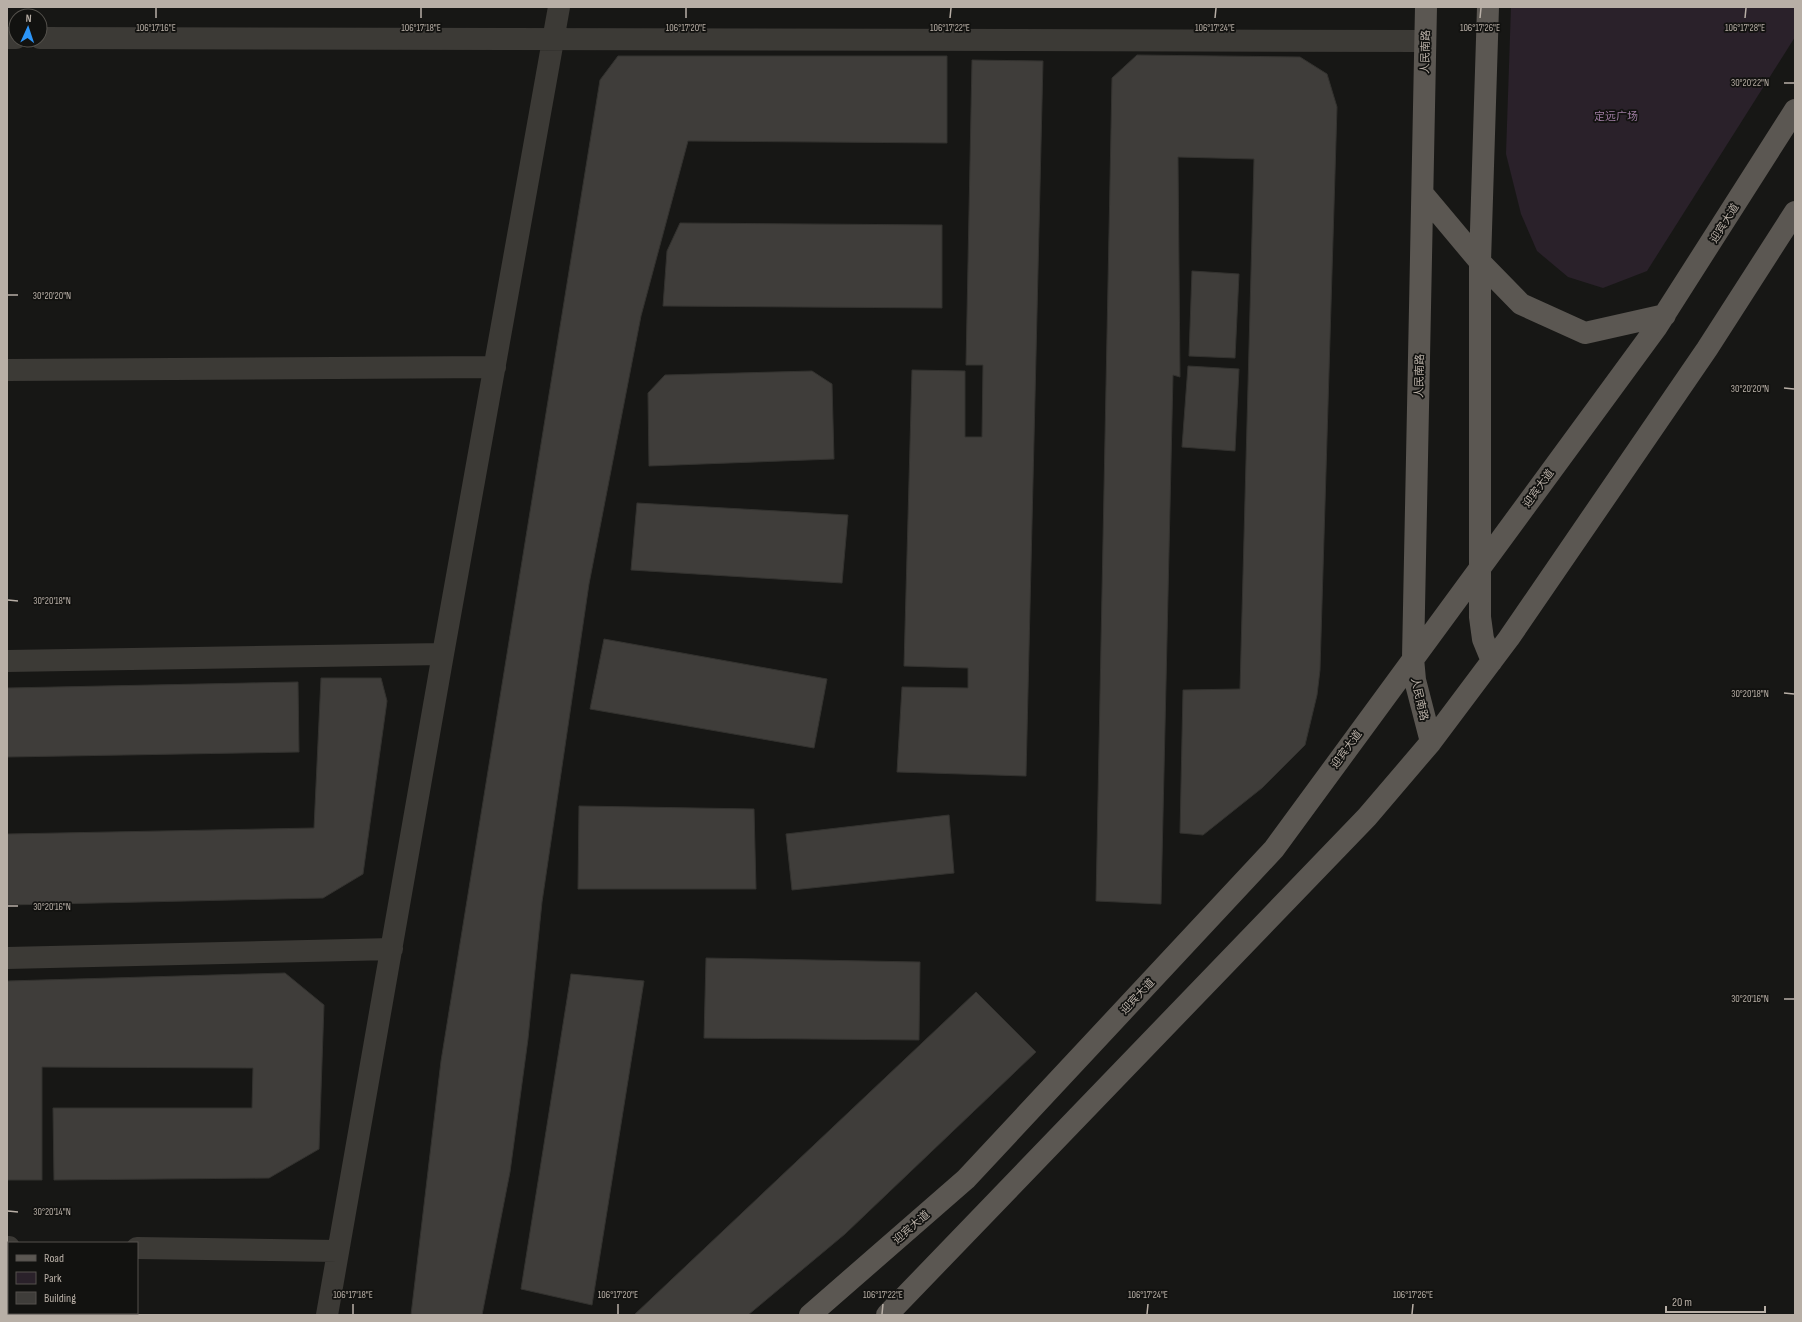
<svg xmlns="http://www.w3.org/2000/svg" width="1802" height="1322" font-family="'Sofia Sans Condensed','Noto Sans SC',sans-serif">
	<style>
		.green { fill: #2a212a }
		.building { fill: #3f3d3a; stroke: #33322f }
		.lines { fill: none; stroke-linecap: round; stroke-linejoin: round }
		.minor { stroke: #3c3a36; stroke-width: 22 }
		.major { stroke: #5b5752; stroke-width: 22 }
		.ticks { fill: none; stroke: #b8afa6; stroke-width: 1.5 }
		.labels { text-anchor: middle; stroke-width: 3.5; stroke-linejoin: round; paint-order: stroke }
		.street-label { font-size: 11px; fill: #b8afa6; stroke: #121210 }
		.park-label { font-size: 11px; fill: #9f7da3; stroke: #121210 }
		.ticks-label { font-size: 10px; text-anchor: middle; fill: #b8afa6; stroke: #121210; stroke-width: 3.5; stroke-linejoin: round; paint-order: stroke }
	</style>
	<rect width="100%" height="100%" fill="#171715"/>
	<!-- green -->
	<path class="green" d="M1511 7H1795V37L1647 271 1603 288 1568 277 1537 251 1521 214 1506 154Z"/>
	<!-- building -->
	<path class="building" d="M1137 55 1300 57 1327 74 1337 107 1320 670 1317 695 1305 745 1262 788 1203 835 1180 833 1183 690 1240 689 1254 159 1178 157 1180 377 1173 375 1161 904 1096 901 1112 78Z
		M618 56H947V143L688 141 641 316 589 584 542 902 528 1039 510 1172 482 1315H411L441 1061 600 80Z
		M972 60 1043 61 1026 776 897 772 902 687 968 688V668L904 666 912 370 965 371V437H982L983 365H966Z
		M680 223 942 225V308L663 306 667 251Z
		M1192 271 1239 274 1235 358 1189 356Z
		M1188 366 1239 369 1235 451 1182 447Z
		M812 371 832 384 834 459 649 466 648 393 665 375Z
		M637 503 848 515 842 583 631 570Z
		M604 639 827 679 814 748 590 709Z
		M321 678H381L387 701 363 874 323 898 7 905V834L314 828Z
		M298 682 299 752 7 757V688Z
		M579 806 754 809 756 889H578Z
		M949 815 954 873 792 890 786 834Z
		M706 958 920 962 919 1040 704 1038Z
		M285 973 324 1005 319 1149 269 1178 54 1180 53 1108H252L253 1068 42 1067V1180H7V981Z
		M571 974 644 981 592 1305 521 1289Z
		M976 992 1036 1052 845 1234 748 1315H634Z"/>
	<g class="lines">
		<!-- minor -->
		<path class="minor" d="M7 38H16
			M40 38 1425 41
			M7 370 495 367
			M7 661 443 654
			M7 958 392 949
			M7 1247H9
			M137 1248 338 1251
			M327 1315 443 654 559 7"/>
		<!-- major -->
		<path class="major" d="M1426 7 1413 658 1415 680 1431 742
			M1488 7 1480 262V617L1483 639 1492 661
			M1423 194 1480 262 1521 304 1585 333 1665 315
			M810 1315 966 1179 1274 849 1656 328 1795 110
			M887 1315 1367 817 1431 742 1509 638 1707 349 1795 212"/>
	</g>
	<!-- ticks -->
	<path class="ticks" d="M156 18V8M421 18V8M686 18V8M950 18 951 8M1215 18 1216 8M1480 18 1481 8M1745 18 1746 8M1784 83H1794M8 295H18M1784 388 1794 389M8 600 18 601M1784 693 1794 694M8 906H18M1784 999H1794M8 1211 18 1212M353 1314V1304M618 1314V1304M882 1314 883 1304M1147 1314 1148 1304M1412 1314 1413 1304"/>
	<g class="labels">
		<!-- street labels -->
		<g class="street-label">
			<text transform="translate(1425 52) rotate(-89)" y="4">人民南路</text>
			<text transform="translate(1724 223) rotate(-58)" y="4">迎宾大道</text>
			<text transform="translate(1419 376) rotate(-89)" y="4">人民南路</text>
			<text transform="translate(1538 488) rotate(-54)" y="4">迎宾大道</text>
			<text transform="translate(1420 699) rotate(77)" y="4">人民南路</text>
			<text transform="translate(1346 749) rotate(-54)" y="4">迎宾大道</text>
			<text transform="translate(1137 996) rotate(-47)" y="4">迎宾大道</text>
			<text transform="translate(911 1227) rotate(-41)" y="4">迎宾大道</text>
		</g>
		<!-- park labels -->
		<g class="park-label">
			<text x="1616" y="120">定远广场</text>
		</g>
	</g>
	<g class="ticks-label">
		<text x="156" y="31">106°17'16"E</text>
		<text x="421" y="31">106°17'18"E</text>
		<text x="686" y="31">106°17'20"E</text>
		<text x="950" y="31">106°17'22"E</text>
		<text x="1215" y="31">106°17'24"E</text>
		<text x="1480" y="31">106°17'26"E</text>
		<text x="1745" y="31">106°17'28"E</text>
		<text x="1750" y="86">30°20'22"N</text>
		<text x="52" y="299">30°20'20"N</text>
		<text x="1750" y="392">30°20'20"N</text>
		<text x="52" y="604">30°20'18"N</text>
		<text x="1750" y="697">30°20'18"N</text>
		<text x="52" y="910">30°20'16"N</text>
		<text x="1750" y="1002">30°20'16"N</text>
		<text x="52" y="1215">30°20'14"N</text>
		<text x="353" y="1298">106°17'18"E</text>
		<text x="618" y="1298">106°17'20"E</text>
		<text x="883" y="1298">106°17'22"E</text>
		<text x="1148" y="1298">106°17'24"E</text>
		<text x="1413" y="1298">106°17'26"E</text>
	</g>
	<!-- border -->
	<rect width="1802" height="1322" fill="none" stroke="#b8afa6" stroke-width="16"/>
	<!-- legend -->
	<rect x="8" y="1242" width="130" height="72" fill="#121210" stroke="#54514c"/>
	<rect x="16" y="1255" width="20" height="6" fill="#5b5752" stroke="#54514c"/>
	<text x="44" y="1262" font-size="12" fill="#b8afa6">Road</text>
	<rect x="16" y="1272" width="20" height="12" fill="#2a212a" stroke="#54514c"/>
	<text x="44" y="1282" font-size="12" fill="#b8afa6">Park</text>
	<rect x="16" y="1292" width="20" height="12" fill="#3f3d3a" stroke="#54514c"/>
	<text x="44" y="1302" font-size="12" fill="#b8afa6">Building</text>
	<!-- north arrow -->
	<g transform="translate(28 28) rotate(3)"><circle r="19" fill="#121210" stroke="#54514c"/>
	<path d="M0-3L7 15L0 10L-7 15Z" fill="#2c95f8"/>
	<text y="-6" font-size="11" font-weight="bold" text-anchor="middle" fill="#b8afa6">N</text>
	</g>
	<!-- scale -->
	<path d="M1666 1306v6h99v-6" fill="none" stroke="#b8afa6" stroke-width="2"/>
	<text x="1672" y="1306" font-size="12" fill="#b8afa6" stroke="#121210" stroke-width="3" paint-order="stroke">20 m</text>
</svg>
